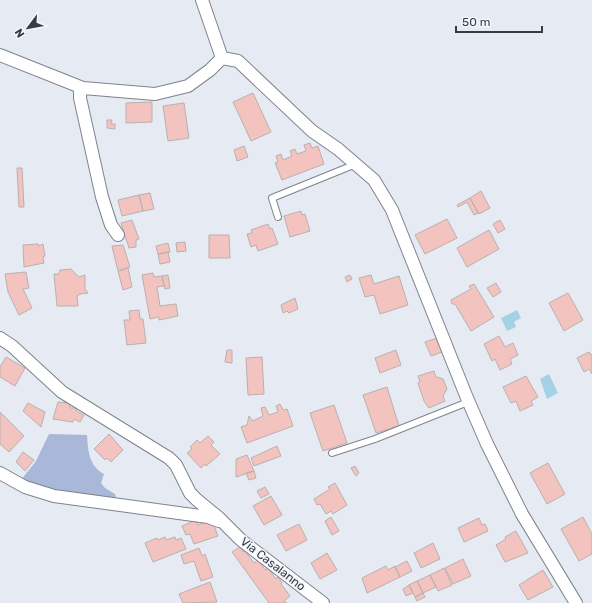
<svg xmlns="http://www.w3.org/2000/svg" width="592" height="603" font-family="Rubik,sans-serif">
	<style>
		.green { fill: #a9b7d8 }
		.water { fill: #a5d1e5 }
		.building { fill: #f3c4bf; stroke: #bcafae }
		.lines { fill: none; stroke-linecap: round; stroke-linejoin: round }
		.service-casing { stroke: #7f838c; stroke-width: 8 }
		.minor-casing { stroke: #7f838c; stroke-width: 14 }
		.service { stroke: #fff; stroke-width: 6 }
		.minor { stroke: #fff; stroke-width: 12 }
		.labels { text-anchor: middle; stroke-width: 3; stroke-linejoin: round; paint-order: stroke }
		.street-label { font-size: 12px; fill: #393b3f; stroke: #f3f7ff }
	</style>
	<rect width="100%" height="100%" fill="#e5eaf3"/>
	<!-- green -->
	<path class="green" d="M49 434 87 435C88 451 89 466 104 474L101 483 105 488 115 494 117 501 51 492 21 480 36 461Z"/>
	<!-- water -->
	<path class="water" d="M517 310 521 318 514 322 516 327 507 331 501 318Z
		M549 374 558 393 547 399 540 379Z"/>
	<!-- building -->
	<path class="building" d="M253 93 271 132 251 141 233 102Z
		M152 102V122L126 123V103Z
		M184 103 189 138 168 141 163 106Z
		M107 120H112L111 124H115V129L107 128Z
		M310 143 312 148 318 146 324 164 282 180 275 163 278 162 276 156 281 154 283 160 292 156 290 151 295 149 297 154 306 151 304 145Z
		M244 146 248 157 237 161 234 150Z
		M17 168H22L24 207H19Z
		M481 191 490 208 479 214 470 198Z
		M150 193 154 209 143 211 139 195Z
		M139 195 143 211 122 216 118 200Z
		M470 198 478 213 474 215 467 202 458 207 457 205Z
		M301 211 302 215 305 214 310 231 290 237 284 216Z
		M447 219 457 238 425 254 415 235Z
		M132 220 139 239 136 240V247L129 248 121 223Z
		M500 220 505 229 498 233 493 224Z
		M268 224 270 229 272 228 278 244 258 251 256 245 251 247 247 234 252 233 251 230Z
		M489 230 499 249 467 267 457 248Z
		M209 235H229L230 258H209Z
		M185 242 186 251 177 252 176 243Z
		M168 243 170 252 158 254 156 246Z
		M38 244 39 246 43 244 45 256 43 257 44 263 24 267 23 245Z
		M123 245 130 267 118 271 112 246Z
		M168 252 170 262 160 264 158 254Z
		M128 268 132 287 123 290 118 271Z
		M71 269 79 277 85 275V289L88 293 80 294 77 296 78 306H57L54 274H59L60 270Z
		M26 272 29 288 23 289 32 308 19 315 8 292 5 274Z
		M153 273 154 277 162 276 164 286 157 287 160 306 176 304 178 316 159 320V317L150 319 142 275Z
		M168 275 170 288 165 289 162 276Z
		M350 275 352 279 347 282 345 277Z
		M371 275 374 284 399 276 408 305 380 314 374 295 365 297 359 278Z
		M496 283 501 292 493 297 487 288Z
		M474 284 494 317 471 331 455 304H452L451 300 471 289 469 286Z
		M568 293 583 320 564 331 549 303Z
		M295 298 298 309 289 313 287 311 283 313 281 305Z
		M139 310 140 319H143L146 343 127 345 124 320H130L129 311Z
		M499 336 505 347 513 343 518 355 510 359 512 364 500 370 495 359 492 361 484 344Z
		M437 338 442 352 431 356 425 342Z
		M227 350H232V363L225 362Z
		M396 350 401 365 380 373 375 358Z
		M589 352 591 355 592 354V374L589 369 584 372 577 358Z
		M6 357 25 368 15 386 0 377V367Z
		M262 357 264 394 248 395 246 358Z
		M434 371 436 377 443 379 447 389 443 396 445 401 429 408 424 401 418 383 420 382 418 376Z
		M526 376 538 397 531 401 533 405 520 411 516 401 511 403 503 387Z
		M387 387 399 426 376 433 363 395Z
		M58 402 70 403V408H76V411L84 415 80 422 74 419 73 422 53 419Z
		M28 403 45 412 41 427 23 411Z
		M280 404 283 410 287 409 293 426 247 443 241 427 247 425 249 416 253 421 263 416 261 408 265 407 269 415 278 412 276 406Z
		M334 405 347 443 323 451 310 413Z
		M0 412 24 436 9 452 0 444Z
		M109 434 123 450 111 462 107 458 105 460 94 449Z
		M208 436 214 442 211 445 220 454 206 466 205 464 201 468 187 453 192 449 190 447 197 440 200 443Z
		M277 446 281 456 254 466 251 458Z
		M23 452 34 460 25 471 16 462Z
		M247 455 254 471 236 477V459Z
		M548 463 565 494 547 504 530 473Z
		M355 466 359 473 356 476 351 468Z
		M254 471 256 478 249 480 246 473Z
		M335 483 347 505 333 514 331 511 326 514 320 504 317 505 314 499 330 489 328 487Z
		M265 487 269 494 261 498 257 491Z
		M271 496 282 515 264 525 253 506Z
		M331 517 339 531 332 535 325 521Z
		M583 517 592 534V554L579 561 561 529Z
		M479 518 482 525 485 524 488 531 464 542 458 528Z
		M196 520 198 525 208 521 210 525 213 523 218 536 194 544 190 534 186 535 182 526Z
		M299 524 307 540 286 551 277 535Z
		M516 531 528 553 505 562 496 545 506 539 505 537Z
		M165 537 166 540 175 537 176 540 181 538 186 549 153 562 145 543 157 538 158 540Z
		M433 543 440 559 421 568 414 553Z
		M240 547 243 552 245 551 254 563 258 559 265 570 268 568 276 579 278 577 282 583 281 584 290 596 284 601 287 603H269L232 552Z
		M199 548 202 556 205 554 213 577 201 581 194 561 184 564 181 555Z
		M327 553 337 570 320 579 311 563Z
		M463 559 471 576 453 584 445 568Z
		M407 561 412 571 400 577 395 567Z
		M386 566 388 570 395 566 400 577 367 593 362 578Z
		M444 568 452 585 438 591 430 575Z
		M543 570 553 587 528 600 519 585Z
		M430 575 436 587 423 593 417 581Z
		M417 581 423 593 415 597 409 585Z
		M210 582 217 602 183 603 179 594Z
		M409 585 413 593 406 596 403 589Z
		M423 593 425 597 417 601 415 597Z"/>
	<g class="lines">
		<defs>
			<path id="service" d="M278 217 272 198 356 164
				M332 453 375 439 468 402"/>
			<path id="minor" d="M0 55 83 88 155 94 188 86 210 70 222 58 202 0
				M222 58 238 61 312 131 338 149 374 180 392 210 467 398 487 444 522 514 576 603
				M80 87V98L102 197 111 225 118 235
				M0 338 12 346 62 392 169 458 176 465 190 493 197 500 219 518 241 540 323 603
				M0 473 25 487 54 496 208 517 219 521"/>
		</defs>
		<!-- service casing -->
		<use href="#service" class="service-casing"/>
		<!-- minor casing -->
		<use href="#minor" class="minor-casing"/>
		<!-- service -->
		<use href="#service" class="service"/>
		<!-- minor -->
		<use href="#minor" class="minor"/>
	</g>
	<g class="labels">
		<!-- street labels -->
		<g class="street-label">
			<text transform="translate(273 564) rotate(38)" y="4">Via Casalanno</text>
		</g>
	</g>
	<!-- north arrow -->
	<g transform="translate(28 28) rotate(238)" stroke="#f3f7ff" stroke-width="3" paint-order="stroke">
	<path d="M0-3L7 15L0 10L-7 15Z" fill="#393b3f"/>
	<text y="-6" font-size="11" font-weight="bold" text-anchor="middle" fill="#393b3f">N</text>
	</g>
	<!-- scale -->
	<path d="M456 26v6h86v-6" fill="none" stroke="#393b3f" stroke-width="2"/>
	<text x="462" y="26" font-size="12" fill="#393b3f" stroke="#f3f7ff" stroke-width="3" paint-order="stroke">50 m</text>
</svg>
